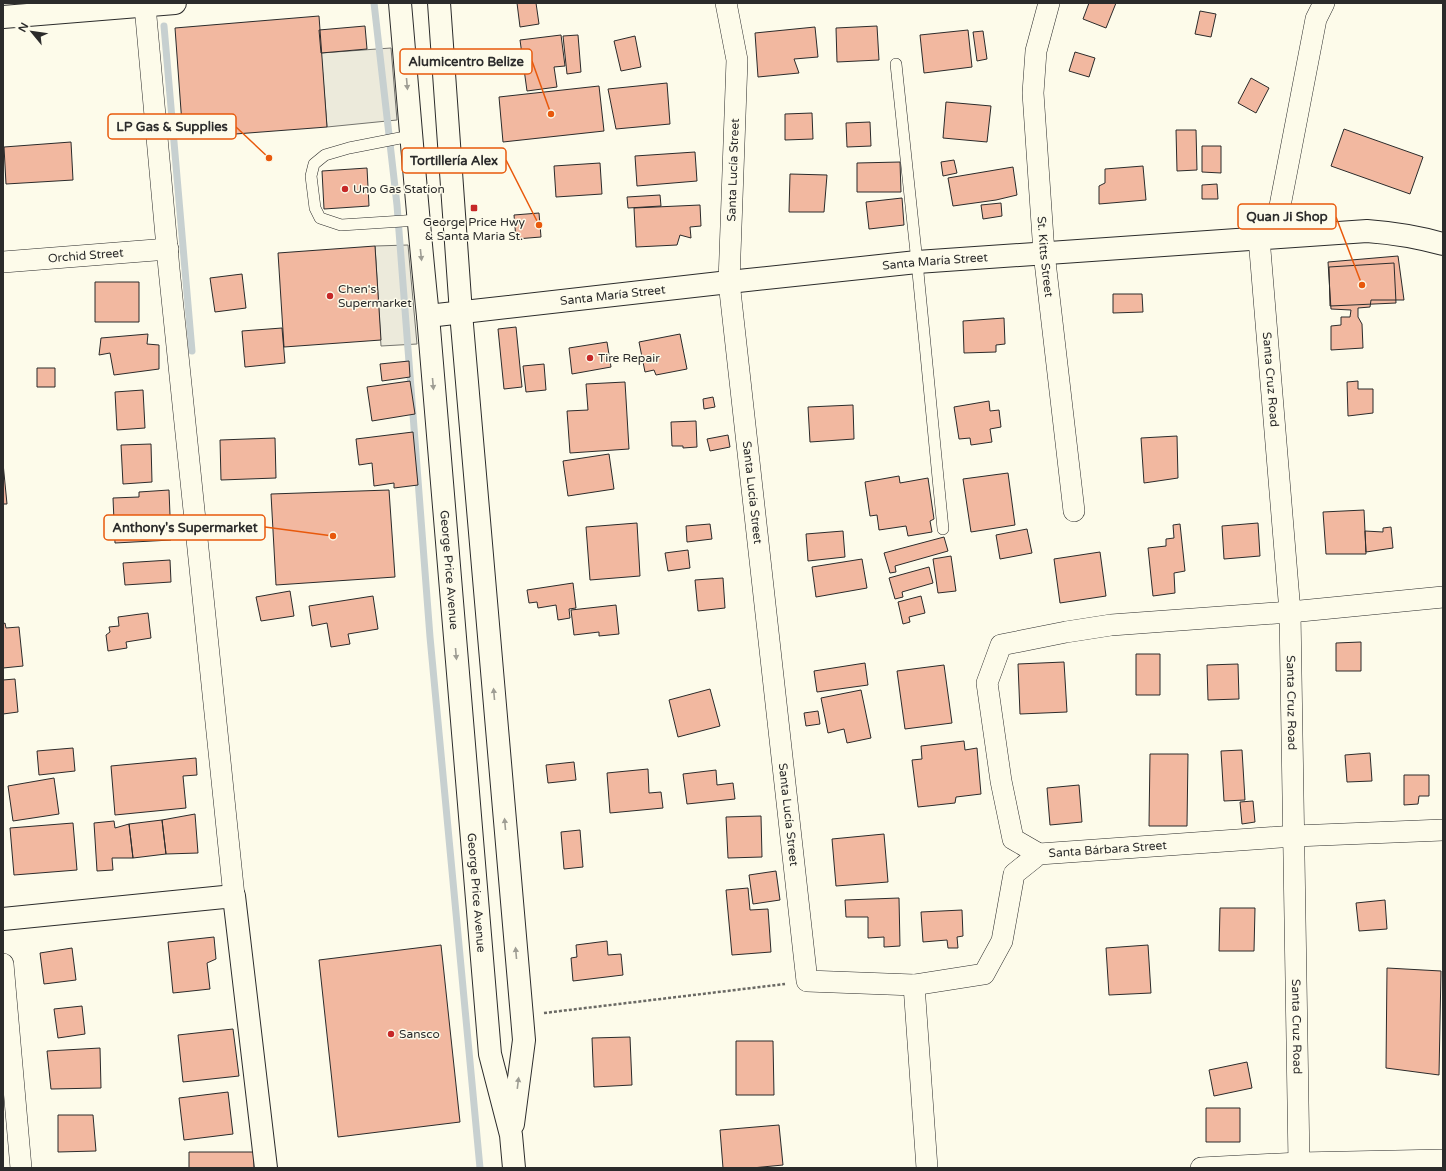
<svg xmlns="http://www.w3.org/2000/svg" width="1446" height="1171" font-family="'Varela Round',sans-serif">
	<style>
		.parking { fill: #eceadb; stroke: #74746e }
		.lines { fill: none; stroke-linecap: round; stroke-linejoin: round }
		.stream { stroke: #c7d0d0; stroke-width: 7 }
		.building { fill: #f2b8a0; stroke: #2b2b2b }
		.service-casing { stroke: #2b2b2b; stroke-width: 12 }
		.minor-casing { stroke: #2b2b2b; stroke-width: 22 }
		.tertiary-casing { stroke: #2b2b2b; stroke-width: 24 }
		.secondary-casing { stroke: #2b2b2b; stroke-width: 24 }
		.path { stroke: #6a6964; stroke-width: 2.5; stroke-dasharray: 3 2; stroke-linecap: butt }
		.service { stroke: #fdfbea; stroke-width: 11 }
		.minor { stroke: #fdfbea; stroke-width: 21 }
		.tertiary { stroke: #fdfbea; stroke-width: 22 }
		.secondary { stroke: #fdfbea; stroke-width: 22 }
		.oneway { fill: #9e9d94 }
		.poi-dot { fill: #c62828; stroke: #fdfbea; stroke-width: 1.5 }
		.labels { text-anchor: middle; stroke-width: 3; stroke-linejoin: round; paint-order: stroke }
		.street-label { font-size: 12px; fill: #2b2b2b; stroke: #fdfbea }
		.poi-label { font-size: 12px; fill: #2b2b2b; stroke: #fdfbea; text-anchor: start }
		.leader { fill: none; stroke: #e8590c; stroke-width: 1.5 }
		.callout-dot { fill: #e8590c; stroke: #fdfbea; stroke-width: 1.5 }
		.callout { fill: #fdfbea; stroke: #e8590c; stroke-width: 1.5 }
		.callout-label { font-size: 13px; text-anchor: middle; font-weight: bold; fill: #2b2b2b }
	</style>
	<rect width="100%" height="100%" fill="#fdfbea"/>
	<!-- parking -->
	<path class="parking" d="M391 48 397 120 327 127 321 53Z
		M408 245 417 344 381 346 375 246Z"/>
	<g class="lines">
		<!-- stream -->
		<path class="stream" d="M374 3 397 205 430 637 480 1168
			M164 26 192 351"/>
	</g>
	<!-- building -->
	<path class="building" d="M517 3H536L539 24 520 27Z
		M1089 3H1116L1106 28 1083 19Z
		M1200 11 1216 14 1211 37 1195 34Z
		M319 16 327 127 183 138 175 28Z
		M365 26 367 49 321 53 319 30Z
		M877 26 879 60 837 62 836 28Z
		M815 27 818 57 794 59 799 73 758 77 755 33Z
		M968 30 972 67 924 73 920 35Z
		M983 31 987 59 977 61 973 32Z
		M561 35 565 66 554 67 557 87 527 91 520 40Z
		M578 35 581 72 567 74 563 36Z
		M635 36 641 67 621 71 614 41Z
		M1075 52 1095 58 1089 77 1069 71Z
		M1251 78 1269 88 1256 113 1238 103Z
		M667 83 670 124 616 129 608 89Z
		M599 86 604 131 503 142 499 97Z
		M946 102 991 106 987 142 943 138Z
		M812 113 813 139 785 140V114Z
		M870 122 871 146 847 147 846 123Z
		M1344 129 1423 157 1410 194 1331 166Z
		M1176 130H1196L1197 170 1177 171Z
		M71 142 73 180 6 184 4 147Z
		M1202 146H1221V173L1202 172Z
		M695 152 697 181 637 186 635 156Z
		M954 160 957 173 943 176 941 162Z
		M900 162 901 192H857V163Z
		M600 163 602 194 556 197 554 166Z
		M1143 166 1146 200 1099 204V186L1105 183V169Z
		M1013 167 1017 195 996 200 953 206 948 178Z
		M367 168 369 206 324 209 322 171Z
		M790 174 827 175 824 212H789Z
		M1217 184 1218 199H1202V185Z
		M660 195 661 206 628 208 627 197Z
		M902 198 904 225 869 229 866 202Z
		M1001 203 1002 216 983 219 981 205Z
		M700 205 701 226 690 227 691 238 680 235 677 245 636 247 634 208Z
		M539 213 541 237 516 239 514 215Z
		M375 246 381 340 284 347 278 253Z
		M1398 256 1404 300H1371L1370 307 1358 308V317L1362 324 1363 348 1331 350V326L1341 325V317H1350L1351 310 1331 309 1328 262Z
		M1394 263 1396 303 1330 306 1329 267Z
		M242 274 246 308 215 312 210 278Z
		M95 282H139V322H95Z
		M1113 294H1142L1143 312 1113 313Z
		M1004 318 1005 344 996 345V352L964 353 963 321Z
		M516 327 522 387 504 389 498 329Z
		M282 328 285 363 245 367 242 331Z
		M148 334 147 344 159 345V369L114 375 110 353 99 355 101 338Z
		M680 334 687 369 656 375 654 370 645 372 639 342Z
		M607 342 611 367 572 374 569 348Z
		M409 361 410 377 382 381 380 364Z
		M544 364 546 390 526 392 523 366Z
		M37 368H55V387H37Z
		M410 381 415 414 372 421 367 387Z
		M1358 381V389H1373V413L1348 416 1347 382Z
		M625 382 629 449 570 453 567 411 588 410 586 384Z
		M143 390 145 428 117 430 115 392Z
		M713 397 715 407 704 409 703 399Z
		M989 401 990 411 999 410 1001 427 990 429 992 442 971 445 970 438 959 439 954 407Z
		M853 405 854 439 810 442 808 407Z
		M696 421 697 447 683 448V446H672L671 422Z
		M413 432 418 485 394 488V483L374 486 372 463 359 465 356 439Z
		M728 435 730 447 710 451 707 439Z
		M1177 436 1178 478 1144 483 1141 438Z
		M275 438 276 478 221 480 220 440Z
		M151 444 152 482 123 484 121 445Z
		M609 454 614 489 568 496 563 461Z
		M3 463 7 504H3Z
		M1008 473 1015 525 971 532 963 479Z
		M899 476 900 483 928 478 934 519 930 521 932 532 908 536 906 526 879 530 877 515 870 516 865 482Z
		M169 490 171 540 115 543 113 498 139 497V492Z
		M389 490 395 577 276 585 271 494Z
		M1364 510 1366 554H1326L1323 512Z
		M637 523 640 576 590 580 586 527Z
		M1258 523 1260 556 1224 559 1222 526Z
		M710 524 712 539 687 542 686 526Z
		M1180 524 1185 571 1174 573 1175 593 1153 596 1148 548 1166 546V539L1174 538 1173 525Z
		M1391 527 1393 548 1366 552 1365 531 1383 532V528Z
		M1027 529 1032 553 1000 559 996 535Z
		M843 531 845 557 808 561 806 534Z
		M944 537 948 551 895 566 896 572 890 573 884 553Z
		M688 550 690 568 668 571 665 553Z
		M1100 552 1106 596 1060 603 1054 559Z
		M951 556 956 591 938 593 933 559Z
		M862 559 867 588 816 597 812 567Z
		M170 560 171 582 125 585 123 563Z
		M929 567 933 583 902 592 903 597 895 599 889 578Z
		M723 578 725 608 698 611 695 580Z
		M573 583 576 608 569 609 570 618 558 620 556 605 538 608 537 602 529 603 527 590Z
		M290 591 294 616 261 621 256 597Z
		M373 596 378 629 348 634 350 644 331 647 327 623 312 626 309 606Z
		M921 596 925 613 909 617 910 622 903 624 898 602Z
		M616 605 619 634 599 636V632L574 635 571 610Z
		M148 613 151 638 126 642 127 648 108 651 106 635 110 632 109 627 119 626 118 617Z
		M5 623 6 628 19 627 23 666 3 668V624Z
		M1361 642V671H1336V643Z
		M1136 654H1160V695H1136Z
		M1064 662 1067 712 1020 714 1018 664Z
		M865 663 868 685 817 692 814 671Z
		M1238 664 1239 699 1208 700 1207 665Z
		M944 665 952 723 905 729 897 671Z
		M15 679 18 712 3 714V680Z
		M710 689 720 726 678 737 669 700Z
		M861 690 871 738 847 743 844 729 828 733 821 698Z
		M818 711 820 724 806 726 804 713Z
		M964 741 965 750 977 748 981 794 956 797 955 803 918 807 912 760 922 759 921 746Z
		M73 748 75 771 39 775 37 751Z
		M1242 750 1245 800 1224 801 1221 751Z
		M1370 753 1372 781 1347 782 1345 755Z
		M1150 754H1188L1187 826H1149Z
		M196 758 197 775 183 776 186 808 115 815 111 766Z
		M574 762 576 780 548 783 546 765Z
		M648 769 649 793 661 792 663 808 610 813 607 773Z
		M716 770 717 785 733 783 735 799 687 804 683 774Z
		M1404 775H1429V796H1419L1418 804 1404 805Z
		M54 778 59 814 13 821 8 786Z
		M1079 785 1082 822 1050 825 1047 788Z
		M1253 801 1255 822 1242 824 1240 802Z
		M195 814 198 853 166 854 162 820Z
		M761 816 762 857 728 858 726 817Z
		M162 820 166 854 133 858 129 824Z
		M114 821 115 828 129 824 133 858H112L113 870 97 871 94 823Z
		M73 823 77 870 14 875 10 828Z
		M580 830 583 867 564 869 561 832Z
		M884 834 888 882 836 886 832 839Z
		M776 871 780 900 753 904 749 875Z
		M748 888 750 910 768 909 771 952 732 955 726 890Z
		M899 898 900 946 884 947V937L868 938V917H846L845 900Z
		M1385 900 1387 929 1359 931 1356 903Z
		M1220 908H1255L1254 951H1219Z
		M962 910 963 936 957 937 958 948H948L947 940 923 942 921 912Z
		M214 937 216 959 207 963 210 989 173 993 168 942Z
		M607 941 608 955 621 954 623 975 573 981 571 958 577 957 576 945Z
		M441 945 460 1122 338 1137 319 960Z
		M1148 945 1151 993 1109 995 1106 948Z
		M72 948 76 980 44 984 40 953Z
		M1387 968 1441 971 1439 1075 1386 1068Z
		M82 1006 85 1034 58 1038 54 1009Z
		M233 1029 239 1076 183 1082 178 1035Z
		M630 1037 632 1085 594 1087 592 1038Z
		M736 1041H773L774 1095H736Z
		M100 1048 101 1088 51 1089 47 1051Z
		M1247 1062 1252 1088 1214 1096 1209 1070Z
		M228 1092 233 1134 184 1140 179 1098Z
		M1206 1108H1240V1142H1206Z
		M58 1115H93L96 1151 58 1152Z
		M779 1125 783 1165 752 1168H723L720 1130Z
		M189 1152H254V1168H189Z"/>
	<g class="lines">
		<defs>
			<path id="service" d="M896 64 917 262 943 529
				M412 137 400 138 349 148 325 155 314 164 311 176 315 208 320 218 341 225 419 220"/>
			<g id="minor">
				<path id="s1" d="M726 3 737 60 729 282 807 981 914 985 984 974 1002 941 1014 874 1039 854 1295 836 1443 830"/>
				<path id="s2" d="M1049 3 1036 51 1033 93 1044 253 1074 511"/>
				<path d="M145 6 169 269 234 896"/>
				<path d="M1274 237 1316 19 1324 3"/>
				<path id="s3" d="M1259 238 1290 612 1299 1163 1298 1168"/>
				<path id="s4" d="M3 262 168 249"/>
				<path d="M1039 854 1013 839 1001 781 987 683 1001 645 1066 632 1111 625 1290 612 1443 597"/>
				<path d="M3 964 21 1168"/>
				<path d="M914 985 927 1168"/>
				<path d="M1201 1168 1299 1163 1443 1160"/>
			</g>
			<g id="tertiary">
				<path d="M3 17 175 3"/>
				<path id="s5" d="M428 316 729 282 917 262 1367 231C1394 233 1418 237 1443 244"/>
				<path d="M3 919 234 896 266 1168"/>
			</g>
			<g id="secondary">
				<path id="s6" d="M400 3C409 107 417 212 428 316L490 1054 511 1135 514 1168"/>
				<path d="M439 3 461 313 524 1040 513 1124"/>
			</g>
		</defs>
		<!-- service casing -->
		<use href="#service" class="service-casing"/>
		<!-- minor casing -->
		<use href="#minor" class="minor-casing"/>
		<!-- tertiary casing -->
		<use href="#tertiary" class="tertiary-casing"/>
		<!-- secondary casing -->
		<use href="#secondary" class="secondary-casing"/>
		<!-- path -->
		<path class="path" d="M544 1013 785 984"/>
		<!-- service -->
		<use href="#service" class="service"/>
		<!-- minor -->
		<use href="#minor" class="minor"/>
		<!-- tertiary -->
		<use href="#tertiary" class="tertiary"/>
		<!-- secondary -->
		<use href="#secondary" class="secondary"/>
	</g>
	<!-- one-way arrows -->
	<defs><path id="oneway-solid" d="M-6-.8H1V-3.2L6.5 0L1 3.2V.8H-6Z"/></defs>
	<g class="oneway">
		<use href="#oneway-solid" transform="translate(407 84) rotate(85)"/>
		<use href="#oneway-solid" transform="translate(421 255) rotate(84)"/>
		<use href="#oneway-solid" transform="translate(433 384) rotate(85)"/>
		<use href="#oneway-solid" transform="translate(456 654) rotate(85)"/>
		<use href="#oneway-solid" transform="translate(494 694) rotate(-95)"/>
		<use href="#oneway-solid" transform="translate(505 824) rotate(-95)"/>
		<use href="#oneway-solid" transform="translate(516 953) rotate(-95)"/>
		<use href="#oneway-solid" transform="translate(518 1083) rotate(-83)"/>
	</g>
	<!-- markers -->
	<g class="poi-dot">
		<circle cx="345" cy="189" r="4"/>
		<rect x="470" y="204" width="8" height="8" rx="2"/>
		<circle cx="330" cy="296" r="4"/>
		<circle cx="590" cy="358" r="4"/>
		<circle cx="391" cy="1034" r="4"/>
	</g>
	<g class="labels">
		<!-- street labels -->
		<g class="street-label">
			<text transform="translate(733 170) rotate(-88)" y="4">Santa Lucía Street</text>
			<text dy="4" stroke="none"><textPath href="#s4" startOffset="83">Orchid Street</textPath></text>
			<text dy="4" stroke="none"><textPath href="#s2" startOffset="256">St. Kitts Street</textPath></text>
			<text dy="4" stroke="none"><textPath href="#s5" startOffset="510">Santa María Street</textPath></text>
			<text dy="4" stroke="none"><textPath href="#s5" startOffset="186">Santa María Street</textPath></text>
			<text dy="4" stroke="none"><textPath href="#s3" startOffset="142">Santa Cruz Road</textPath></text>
			<text dy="4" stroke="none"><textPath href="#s1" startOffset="492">Santa Lucía Street</textPath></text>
			<text dy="4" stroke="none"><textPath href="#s6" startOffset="569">George Price Avenue</textPath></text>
			<text dy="4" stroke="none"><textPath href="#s3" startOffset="466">Santa Cruz Road</textPath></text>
			<text dy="4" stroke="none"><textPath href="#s1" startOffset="816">Santa Lucía Street</textPath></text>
			<text dy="4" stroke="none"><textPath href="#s1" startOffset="1368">Santa Bárbara Street</textPath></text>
			<text dy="4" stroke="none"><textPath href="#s6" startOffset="893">George Price Avenue</textPath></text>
			<text dy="4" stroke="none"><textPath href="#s3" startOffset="790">Santa Cruz Road</textPath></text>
		</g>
		<!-- poi labels -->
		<g class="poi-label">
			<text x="353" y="193">Uno Gas Station</text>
			<text x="474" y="226" text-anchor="middle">George Price Hwy<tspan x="474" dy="14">&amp; Santa Maria St.</tspan></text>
			<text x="338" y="293">Chen's<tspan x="338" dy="14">Supermarket</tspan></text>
			<text x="598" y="362">Tire Repair</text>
			<text x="399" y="1038">Sansco</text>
		</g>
	</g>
	<!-- callouts -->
	<path class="leader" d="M551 114L532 61M269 158L236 127M539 225L506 160M1362 285L1336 217M333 536L265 527"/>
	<g class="callout-dot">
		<circle cx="551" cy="114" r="4"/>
		<circle cx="269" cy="158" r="4"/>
		<circle cx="539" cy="225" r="4"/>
		<circle cx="1362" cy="285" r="4"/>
		<circle cx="333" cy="536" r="4"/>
	</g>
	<g class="callout">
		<rect x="400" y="49" width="132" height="25" rx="4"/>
		<rect x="108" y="114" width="128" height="25" rx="4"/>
		<rect x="402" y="148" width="104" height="25" rx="4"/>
		<rect x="1238" y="204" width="98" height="25" rx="4"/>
		<rect x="104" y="515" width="161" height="25" rx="4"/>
	</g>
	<g class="callout-label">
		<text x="466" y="66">Alumicentro Belize</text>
		<text x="172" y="131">LP Gas &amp; Supplies</text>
		<text x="454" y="165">Tortillería Alex</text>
		<text x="1287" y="221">Quan Ji Shop</text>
		<text x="185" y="532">Anthony's Supermarket</text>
	</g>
	<!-- border -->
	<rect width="1446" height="1171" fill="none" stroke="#2b2b2b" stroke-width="8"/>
	<!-- north arrow -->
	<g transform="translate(32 32) rotate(299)" stroke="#fdfbea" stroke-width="3" paint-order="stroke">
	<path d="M0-3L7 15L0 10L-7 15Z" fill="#2b2b2b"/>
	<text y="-6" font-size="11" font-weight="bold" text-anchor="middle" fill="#2b2b2b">N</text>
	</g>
</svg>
